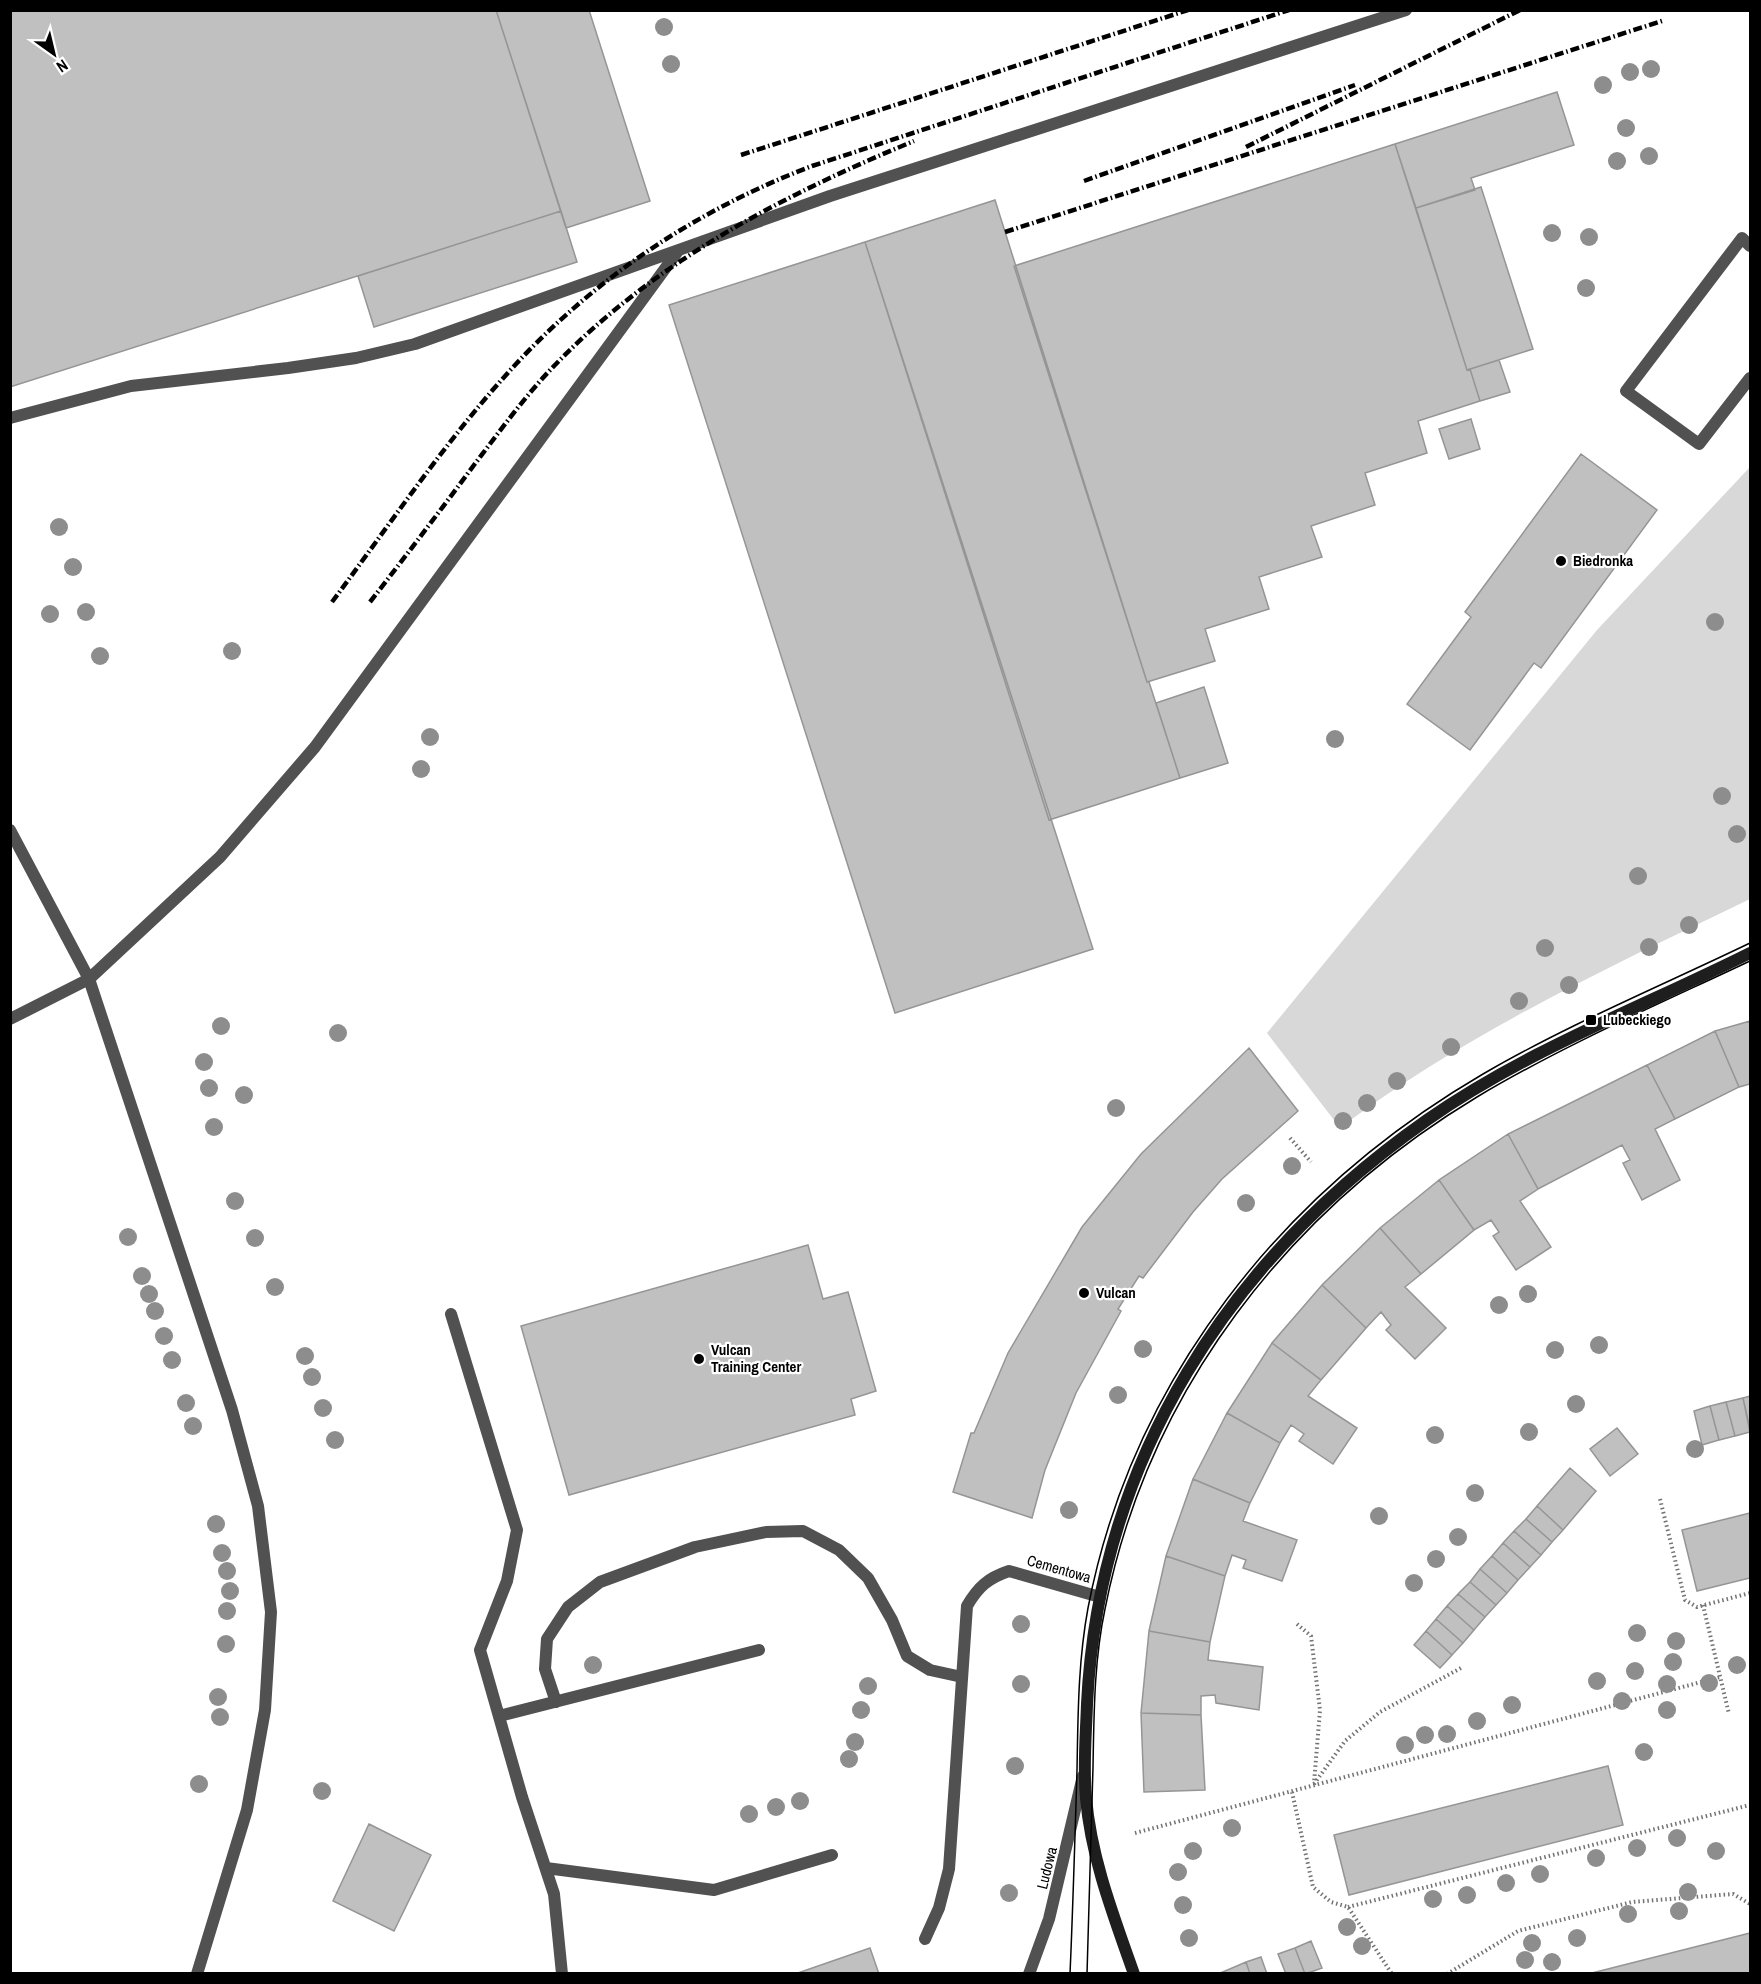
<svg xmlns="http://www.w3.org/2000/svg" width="1761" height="1984" font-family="'Archivo Narrow',sans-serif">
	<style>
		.green { fill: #d8d8d8 }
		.building { fill: #c0c0c0; stroke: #959595; stroke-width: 1.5 }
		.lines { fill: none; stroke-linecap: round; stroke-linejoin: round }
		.path { stroke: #737373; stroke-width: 4; stroke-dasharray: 1.5 3; stroke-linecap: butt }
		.lane { stroke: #515151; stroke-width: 12 }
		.street { stroke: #515151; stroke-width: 12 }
		.secondary { stroke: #1e1e1e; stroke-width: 12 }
		.tram { stroke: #000; stroke-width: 1.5 }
		.rail { stroke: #000; stroke-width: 4.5; stroke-dasharray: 9 3 1.5 3; stroke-linecap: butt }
		.tree { fill: #8d8d8d }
		.poi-dot { fill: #000; stroke: #fff; stroke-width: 2 }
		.labels { text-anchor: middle; stroke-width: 4.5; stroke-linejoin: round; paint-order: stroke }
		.poi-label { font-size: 15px; font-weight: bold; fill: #000; stroke: #fff; text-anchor: start }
		.street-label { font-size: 15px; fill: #000; stroke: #fff }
	</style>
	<rect width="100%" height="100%" fill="#fff"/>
	<!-- green -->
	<path class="green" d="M1750 467V899C1611 966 1470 1032 1345 1124L1334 1120 1267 1033 1597 630Z"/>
	<!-- building -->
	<path class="building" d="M10 10H496L561 211 10 387Z
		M496 10H589L650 201 566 228Z
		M1557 92 1574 145 1471 178 1475 190 1416 208 1395 144Z
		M1395 144 1467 370 1470 369 1480 401 1418 421 1427 453 1365 473 1375 505 1311 526 1322 557 1259 577 1269 609 1205 629 1215 661 1147 682 1014 266Z
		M1481 187 1533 349 1467 370 1416 208Z
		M995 200 1147 682H1149L1180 778 1049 820 865 242Z
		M561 211 577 262 374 327 358 276Z
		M865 242 1093 949 895 1013 669 305Z
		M1499 360 1510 392 1480 401 1470 369Z
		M1471 419 1480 449 1449 459 1439 429Z
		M1581 454 1657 510 1541 668 1534 663 1470 750 1407 704 1471 617 1465 612Z
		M1204 687 1228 763 1180 778 1156 703Z
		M1750 1021V1084L1739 1087 1715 1031Z
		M1715 1031 1739 1087 1675 1119 1647 1065Z
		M1249 1048 1298 1111 1222 1179 1193 1212 1143 1278 1139 1276 1118 1309 1121 1311 1076 1393 1045 1470 1032 1518 953 1492 971 1433H974L1008 1353 1082 1227 1141 1154Z
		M1647 1065 1675 1119 1655 1129 1680 1180 1642 1200 1623 1163 1630 1160 1622 1145 1538 1189 1508 1134Z
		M1508 1134 1538 1189 1520 1201 1551 1247 1516 1270 1493 1236 1499 1232 1491 1220 1474 1230 1439 1180Z
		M1439 1180 1474 1230 1421 1274 1380 1228Z
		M1380 1228 1421 1274 1405 1287 1446 1328 1415 1359 1386 1330 1391 1325 1381 1312 1366 1328 1322 1285Z
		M808 1245 823 1299 848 1292 876 1391 851 1399 855 1415 569 1495 521 1326Z
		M1322 1285 1366 1328 1321 1380 1272 1343Z
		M1272 1343 1321 1380 1308 1396 1357 1428 1333 1464 1299 1441 1304 1434 1291 1425 1280 1443 1227 1413Z
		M1750 1396V1429L1743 1398Z
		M1743 1398 1750 1432 1735 1436 1726 1402Z
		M1726 1402 1735 1436 1719 1440 1710 1406Z
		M1710 1406 1719 1440 1702 1445 1694 1411Z
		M1227 1413 1280 1443 1250 1503 1193 1479Z
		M1617 1428 1638 1454 1610 1476 1590 1449Z
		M1570 1468 1596 1491 1563 1530 1537 1506Z
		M1193 1479 1250 1503 1243 1521 1297 1540 1282 1581 1243 1568 1246 1560 1232 1555 1225 1576 1166 1556Z
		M1537 1506 1563 1530 1552 1542 1526 1519Z
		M1750 1513V1578L1697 1591 1682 1530Z
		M1526 1519 1552 1542 1541 1555 1514 1531Z
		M1514 1531 1541 1555 1530 1567 1503 1543Z
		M1503 1543 1530 1567 1518 1580 1492 1556Z
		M1166 1556 1225 1576 1210 1642 1149 1631Z
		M1492 1556 1518 1580 1507 1593 1480 1569Z
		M1480 1569 1507 1593 1496 1605 1470 1582Z
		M1470 1582 1496 1605 1485 1617 1458 1594Z
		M1458 1594 1485 1617 1474 1630 1447 1606Z
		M1447 1606 1474 1630 1463 1643 1436 1619Z
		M1436 1619 1463 1643 1452 1655 1426 1631Z
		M1149 1631 1210 1642 1208 1660 1263 1667 1259 1710 1216 1703 1215 1695 1201 1696V1715L1141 1713Z
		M1426 1631 1452 1655 1440 1668 1414 1645Z
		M1141 1713 1201 1715 1205 1790 1144 1792Z
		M1608 1766 1623 1825 1349 1895 1334 1835Z
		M369 1824 431 1855 394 1931 333 1901Z
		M1750 1933V1974H1588Z
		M1311 1941 1322 1968 1305 1974 1295 1948Z
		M870 1948 879 1974H795Z
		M1295 1948 1305 1974H1286L1278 1954Z
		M1261 1957 1267 1974H1250L1246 1962Z
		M1246 1962 1250 1974H1218Z"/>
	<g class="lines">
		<!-- path -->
		<path class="path" d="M1290 1138 1311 1162
			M1660 1499 1685 1600 1697 1607 1750 1593
			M1703 1605 1729 1714
			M1297 1624 1311 1636 1320 1710 1314 1783
			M1314 1784 1345 1741 1380 1712 1461 1668
			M1292 1792 1313 1887 1331 1902 1348 1907 1392 1974
			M1135 1833 1720 1677
			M1348 1907 1750 1805
			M1447 1974 1518 1931 1632 1902 1733 1894 1750 1904"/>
		<!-- lane -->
		<path class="lane" d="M1750 246 1742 238 1626 391 1699 444 1750 378
			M10 418 131 386 288 368 356 358 415 344 830 196 1406 10
			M10 830 89 979 232 1410 258 1506 271 1612 265 1710 247 1810 197 1974
			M10 1019 89 979 220 857 315 747 678 251
			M451 1314 517 1530 507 1581 480 1650 522 1797 554 1894 562 1974
			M556 1702 545 1669 547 1639 568 1607 600 1582 695 1547 766 1532 803 1531 839 1550 868 1578 892 1620 907 1656 930 1670 962 1677
			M499 1716 759 1650
			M546 1868 714 1890 832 1855
			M925 1939 939 1908 949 1869 967 1606C978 1587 988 1578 1009 1571L1100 1597"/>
		<!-- street -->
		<path class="street" d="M1029 1974 1049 1919 1083 1776"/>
		<!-- secondary -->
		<path class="secondary" d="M1134 1974C1114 1917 1091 1858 1086 1798 1083 1767 1086 1735 1087 1704 1099 1459 1229 1259 1427 1120 1527 1050 1642 1007 1750 953"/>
		<!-- tram -->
		<path class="tram" d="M1070 1974C1073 1906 1075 1838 1077 1770 1078 1716 1078 1662 1088 1608 1132 1379 1283 1191 1483 1074 1567 1025 1663 985 1750 943
			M1087 1974C1089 1905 1091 1836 1093 1767 1094 1714 1094 1661 1105 1609 1148 1391 1288 1211 1477 1097 1564 1045 1659 1004 1750 961"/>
		<!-- rail -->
		<path class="rail" d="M1246 147 1520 10
			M741 155 1188 10
			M1084 181 1355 85
			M1005 232 1662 21
			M332 602C391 523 449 436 516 364 599 275 699 209 812 166L1289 10
			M370 602C405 557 440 511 474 465 500 431 525 396 554 366 654 262 783 195 914 141"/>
	</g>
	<!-- trees -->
	<g class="tree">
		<circle cx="664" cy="27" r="9"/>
		<circle cx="671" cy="64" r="9"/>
		<circle cx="1651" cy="69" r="9"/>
		<circle cx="1630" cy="72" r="9"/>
		<circle cx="1603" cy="85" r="9"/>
		<circle cx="1626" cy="128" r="9"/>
		<circle cx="1649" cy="156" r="9"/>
		<circle cx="1617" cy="161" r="9"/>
		<circle cx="1552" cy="233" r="9"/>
		<circle cx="1589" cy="237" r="9"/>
		<circle cx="1586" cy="288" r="9"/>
		<circle cx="59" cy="527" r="9"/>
		<circle cx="73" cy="567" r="9"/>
		<circle cx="86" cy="612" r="9"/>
		<circle cx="50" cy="614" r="9"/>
		<circle cx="1715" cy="622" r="9"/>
		<circle cx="232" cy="651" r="9"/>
		<circle cx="100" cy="656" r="9"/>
		<circle cx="430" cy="737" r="9"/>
		<circle cx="1335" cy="739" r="9"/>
		<circle cx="421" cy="769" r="9"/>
		<circle cx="1722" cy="796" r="9"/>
		<circle cx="1737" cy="834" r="9"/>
		<circle cx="1638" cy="876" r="9"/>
		<circle cx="1689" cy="925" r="9"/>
		<circle cx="1649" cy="947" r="9"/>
		<circle cx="1545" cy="948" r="9"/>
		<circle cx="1569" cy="985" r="9"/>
		<circle cx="1519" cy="1001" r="9"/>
		<circle cx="221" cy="1026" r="9"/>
		<circle cx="338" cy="1033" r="9"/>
		<circle cx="1451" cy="1047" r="9"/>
		<circle cx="204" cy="1062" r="9"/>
		<circle cx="1397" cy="1081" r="9"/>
		<circle cx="209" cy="1088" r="9"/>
		<circle cx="244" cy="1095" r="9"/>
		<circle cx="1367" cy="1103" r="9"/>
		<circle cx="1116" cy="1108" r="9"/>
		<circle cx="1343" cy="1121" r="9"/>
		<circle cx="214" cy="1127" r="9"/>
		<circle cx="1292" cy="1166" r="9"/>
		<circle cx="235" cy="1201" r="9"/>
		<circle cx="1246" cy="1203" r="9"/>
		<circle cx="128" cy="1237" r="9"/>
		<circle cx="255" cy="1238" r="9"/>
		<circle cx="142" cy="1276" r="9"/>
		<circle cx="275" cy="1287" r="9"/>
		<circle cx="149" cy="1294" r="9"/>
		<circle cx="1528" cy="1294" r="9"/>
		<circle cx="1499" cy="1305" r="9"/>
		<circle cx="155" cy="1311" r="9"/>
		<circle cx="164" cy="1336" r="9"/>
		<circle cx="1599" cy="1345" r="9"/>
		<circle cx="1143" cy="1349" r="9"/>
		<circle cx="1555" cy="1350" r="9"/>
		<circle cx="305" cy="1356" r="9"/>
		<circle cx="172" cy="1360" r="9"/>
		<circle cx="312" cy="1377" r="9"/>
		<circle cx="1118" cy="1395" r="9"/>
		<circle cx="186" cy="1403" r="9"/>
		<circle cx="1576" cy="1404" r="9"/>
		<circle cx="323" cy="1408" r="9"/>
		<circle cx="193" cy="1426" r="9"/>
		<circle cx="1529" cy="1432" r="9"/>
		<circle cx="1435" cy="1435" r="9"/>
		<circle cx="335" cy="1440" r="9"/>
		<circle cx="1695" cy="1449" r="9"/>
		<circle cx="1475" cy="1493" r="9"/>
		<circle cx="1069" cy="1510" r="9"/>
		<circle cx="1379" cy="1516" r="9"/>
		<circle cx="216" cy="1524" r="9"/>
		<circle cx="1458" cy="1537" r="9"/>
		<circle cx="222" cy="1553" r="9"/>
		<circle cx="1436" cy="1559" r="9"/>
		<circle cx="227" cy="1571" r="9"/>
		<circle cx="1414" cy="1583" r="9"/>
		<circle cx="230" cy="1591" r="9"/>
		<circle cx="227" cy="1611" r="9"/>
		<circle cx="1021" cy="1624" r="9"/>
		<circle cx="1637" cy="1633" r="9"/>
		<circle cx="1676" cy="1641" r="9"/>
		<circle cx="226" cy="1644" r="9"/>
		<circle cx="1673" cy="1662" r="9"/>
		<circle cx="593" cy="1665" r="9"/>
		<circle cx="1737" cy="1665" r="9"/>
		<circle cx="1635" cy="1671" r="9"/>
		<circle cx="1597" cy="1681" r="9"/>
		<circle cx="1709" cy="1683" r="9"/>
		<circle cx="1021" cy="1684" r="9"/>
		<circle cx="1667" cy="1684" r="9"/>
		<circle cx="868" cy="1686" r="9"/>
		<circle cx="218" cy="1697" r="9"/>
		<circle cx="1622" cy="1701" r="9"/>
		<circle cx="1512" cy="1705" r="9"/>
		<circle cx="861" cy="1710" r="9"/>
		<circle cx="1667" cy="1710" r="9"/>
		<circle cx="220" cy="1717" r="9"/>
		<circle cx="1477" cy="1721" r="9"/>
		<circle cx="1447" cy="1734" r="9"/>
		<circle cx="1425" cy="1735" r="9"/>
		<circle cx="855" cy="1742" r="9"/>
		<circle cx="1405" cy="1745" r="9"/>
		<circle cx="1644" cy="1752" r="9"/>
		<circle cx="849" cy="1759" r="9"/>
		<circle cx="1015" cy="1766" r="9"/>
		<circle cx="199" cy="1784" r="9"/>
		<circle cx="322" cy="1791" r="9"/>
		<circle cx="800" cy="1801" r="9"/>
		<circle cx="776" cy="1807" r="9"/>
		<circle cx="749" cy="1814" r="9"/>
		<circle cx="1232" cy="1828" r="9"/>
		<circle cx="1677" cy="1838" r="9"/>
		<circle cx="1637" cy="1848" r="9"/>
		<circle cx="1193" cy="1851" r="9"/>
		<circle cx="1716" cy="1851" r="9"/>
		<circle cx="1596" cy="1858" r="9"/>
		<circle cx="1178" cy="1872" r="9"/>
		<circle cx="1540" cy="1874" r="9"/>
		<circle cx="1506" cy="1883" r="9"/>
		<circle cx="1688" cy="1892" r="9"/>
		<circle cx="1009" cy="1893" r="9"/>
		<circle cx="1467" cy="1895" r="9"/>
		<circle cx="1433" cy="1899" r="9"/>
		<circle cx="1183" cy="1905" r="9"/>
		<circle cx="1679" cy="1911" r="9"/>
		<circle cx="1628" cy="1914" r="9"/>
		<circle cx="1347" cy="1927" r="9"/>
		<circle cx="1189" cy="1938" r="9"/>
		<circle cx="1577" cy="1938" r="9"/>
		<circle cx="1532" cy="1943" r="9"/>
		<circle cx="1362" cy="1946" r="9"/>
		<circle cx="1525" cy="1960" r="9"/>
		<circle cx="1552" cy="1962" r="9"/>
	</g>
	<!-- markers -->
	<g class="poi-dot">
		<circle cx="1561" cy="561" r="6"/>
		<rect x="1585" y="1014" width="12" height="12" rx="3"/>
		<circle cx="1084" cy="1293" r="6"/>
		<circle cx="699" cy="1359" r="6"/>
	</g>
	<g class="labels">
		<!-- poi labels -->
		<g class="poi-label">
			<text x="1573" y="566">Biedronka</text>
			<text x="1603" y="1025">Lubeckiego</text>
			<text x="1096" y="1298">Vulcan</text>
			<text x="711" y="1355">Vulcan<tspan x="711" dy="17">Training Center</tspan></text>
		</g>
		<!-- street labels -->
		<g class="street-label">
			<text transform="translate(1059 1569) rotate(16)" y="5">Cementowa</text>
			<text transform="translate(1047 1868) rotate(-76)" y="5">Ludowa</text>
		</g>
	</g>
	<!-- border -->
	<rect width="1761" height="1984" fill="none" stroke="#000000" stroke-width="24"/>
	<!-- north arrow -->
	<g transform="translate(54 54) rotate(146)" stroke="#ffffff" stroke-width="4.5" paint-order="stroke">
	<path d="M0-4.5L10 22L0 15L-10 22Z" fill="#000000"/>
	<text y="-9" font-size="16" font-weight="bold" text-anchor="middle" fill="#000000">N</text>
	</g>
</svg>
